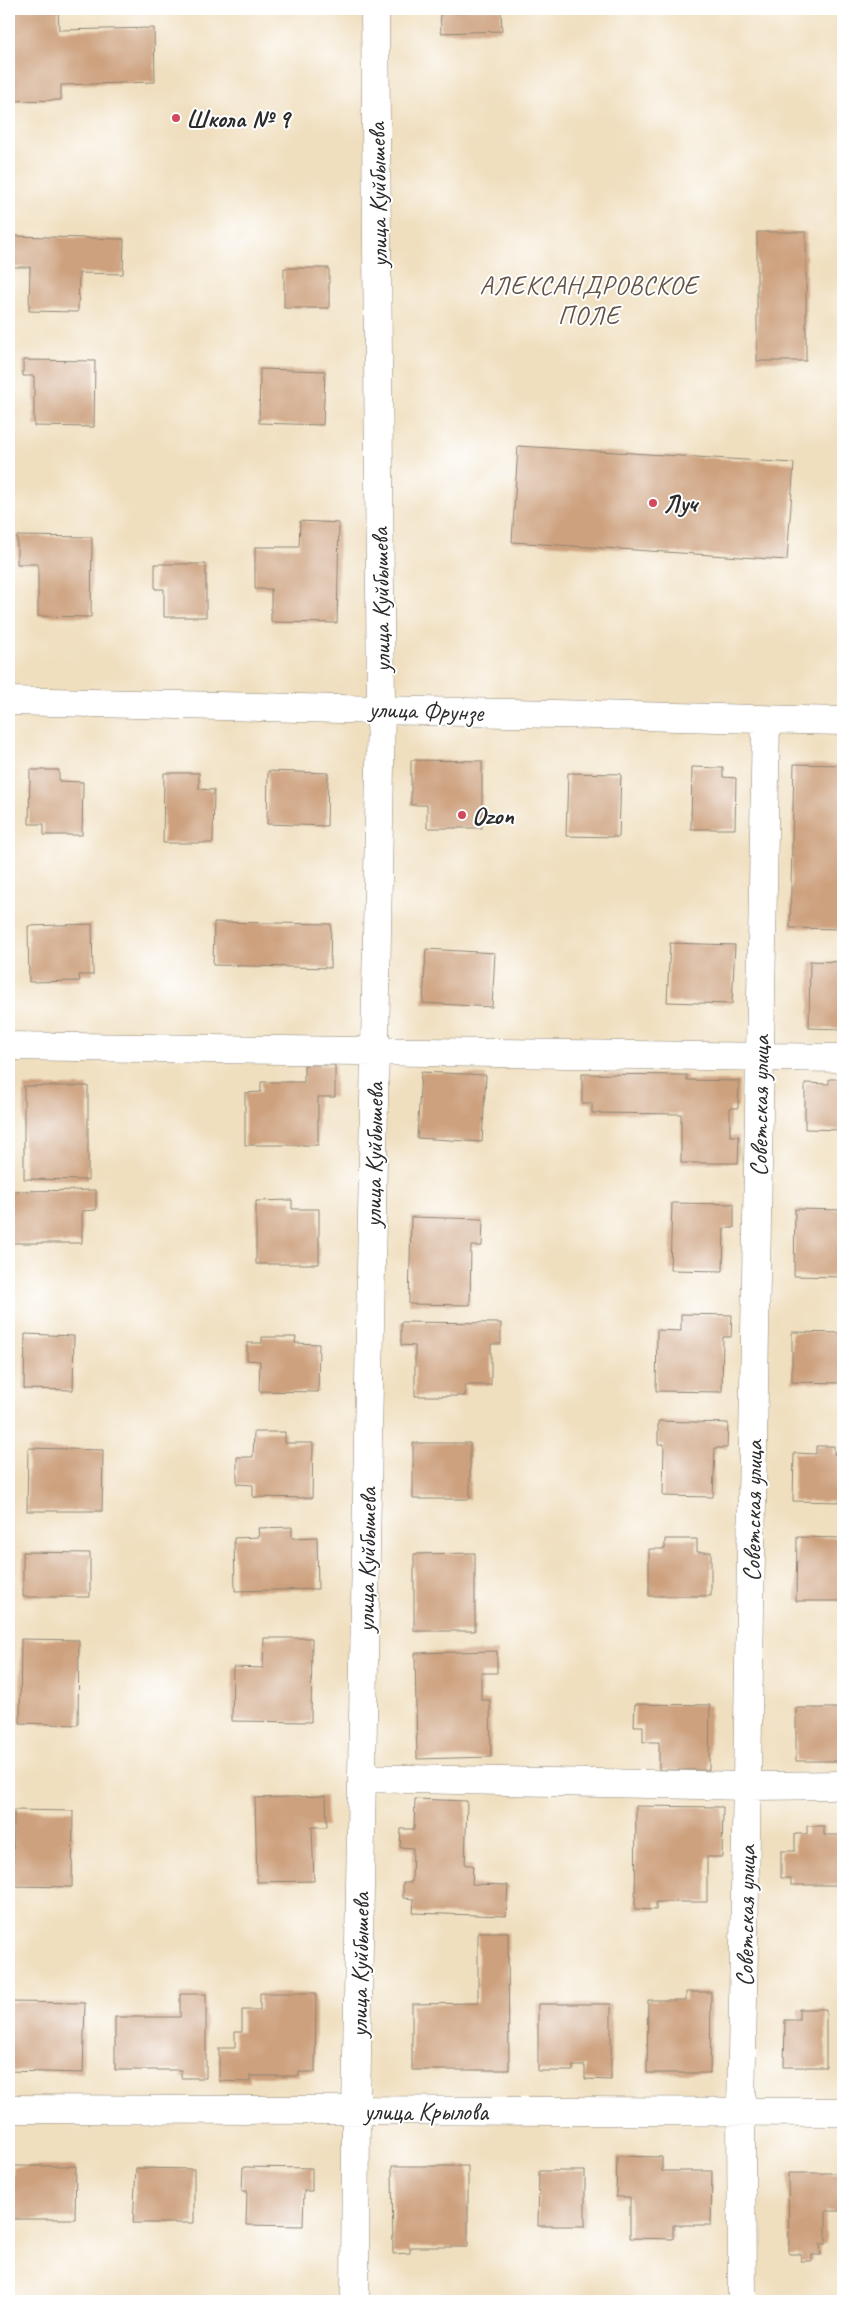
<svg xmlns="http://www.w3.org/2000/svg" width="852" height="2310" font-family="Caveat,sans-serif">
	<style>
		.building { fill: #cda17e }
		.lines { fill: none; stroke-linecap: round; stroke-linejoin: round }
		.minor-casing { stroke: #8e8575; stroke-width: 29 }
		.minor { stroke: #fff; stroke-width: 28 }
		.poi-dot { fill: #d1495b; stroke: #fff; stroke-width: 2 }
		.labels { text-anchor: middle; stroke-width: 4; stroke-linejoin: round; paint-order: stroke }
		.poi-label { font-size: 25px; font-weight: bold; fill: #2b2b2b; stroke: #fff; text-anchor: start }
		.street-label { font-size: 25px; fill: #2b2b2b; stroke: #fff }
		.neighbourhood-label { font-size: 26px; letter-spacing: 1px; fill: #645448; stroke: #fff }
	</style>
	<rect width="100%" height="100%" fill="#fff"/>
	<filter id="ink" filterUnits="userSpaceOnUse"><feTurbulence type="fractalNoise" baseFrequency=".02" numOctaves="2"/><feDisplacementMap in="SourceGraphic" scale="10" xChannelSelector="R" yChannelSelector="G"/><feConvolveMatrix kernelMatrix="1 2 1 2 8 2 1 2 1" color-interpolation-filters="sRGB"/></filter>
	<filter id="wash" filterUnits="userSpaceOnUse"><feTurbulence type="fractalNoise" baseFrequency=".0096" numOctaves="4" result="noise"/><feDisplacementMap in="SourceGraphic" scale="20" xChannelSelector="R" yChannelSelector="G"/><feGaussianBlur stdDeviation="1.12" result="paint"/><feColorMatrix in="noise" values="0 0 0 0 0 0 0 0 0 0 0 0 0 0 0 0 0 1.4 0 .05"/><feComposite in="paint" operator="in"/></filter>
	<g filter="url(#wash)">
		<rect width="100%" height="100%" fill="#f0dfbf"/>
		<g id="blocks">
			<!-- building -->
			<path class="building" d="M9 9H58L59 30 154 28 155 82 61 85V100L9 101Z
				M440 9H501L502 31 441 33Z
				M757 232H806V361H757Z
				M12 236 124 239 123 274 79 273 78 312 29 311 30 267H11Z
				M284 268H329V308H284Z
				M23 360 95 361 94 427 34 426V376H23Z
				M260 369 325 371 323 425 259 423Z
				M518 446 794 463 787 560 512 542Z
				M300 521 339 523 337 623 271 622V589H255V547H299Z
				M17 536 92 537 91 617 38 616V564H17Z
				M155 564H206V617H164V589H155Z
				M411 760 482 761V828H427V805H411Z
				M794 764 843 765V929L790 928Z
				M692 767 723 768V777L736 778 735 829H691Z
				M30 770H59V781L83 782 82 835H44V824H29Z
				M268 771 328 773 327 826 267 824Z
				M164 773H199V789L214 790 213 843H163Z
				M568 773 621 774 619 837 566 836Z
				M214 922 331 924 330 968 213 965Z
				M92 924 93 975H79L80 981 29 982 28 926Z
				M670 943 735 945 732 1004 667 1002Z
				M426 949 495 953 492 1007 423 1003Z
				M810 961 843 962V1029L809 1028Z
				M304 1065H335V1097H318V1145H245V1093L261 1092V1082H304Z
				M421 1072 486 1075 482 1142 417 1138Z
				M582 1074 687 1075V1080L739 1081 738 1108H730V1136H739L738 1163H681V1114L592 1113V1103H582Z
				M829 1079H843V1130L805 1129V1083L829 1084Z
				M24 1086H88V1180L24 1179Z
				M96 1190V1210L82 1211V1243H10V1191Z
				M292 1200V1209H319V1264H256V1201Z
				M672 1203 734 1204V1228H724L723 1271 670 1270Z
				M795 1209 843 1210V1277L794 1276Z
				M411 1217 483 1219 482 1246H471L470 1305 409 1304Z
				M681 1314 732 1315 731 1337H723L722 1392 656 1391 657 1330 681 1331Z
				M401 1322 501 1323V1344H491V1385H465V1396H415V1346L401 1345Z
				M792 1332 843 1333V1383L792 1382Z
				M25 1334 74 1336 73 1390 24 1389Z
				M262 1337H296L295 1343 319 1344 318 1392 259 1391 260 1361 247 1360V1343H262Z
				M658 1421 728 1423 727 1448H715L713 1497 663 1496 664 1444H658Z
				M254 1432H285V1443H313L312 1498 253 1497V1485L237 1484V1457H253Z
				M413 1443H470V1499H413Z
				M816 1446H834V1454H843V1502L793 1501 794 1453 816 1454Z
				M28 1448 103 1450 102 1511H27Z
				M292 1527V1538L317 1537 318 1589 235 1591 234 1538 259 1537 258 1528Z
				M797 1537 843 1538V1601H796Z
				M665 1539H697V1552H711V1596H649V1549H665Z
				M23 1552 90 1553V1597H23Z
				M475 1553V1631H414V1554Z
				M264 1638H312L311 1722 232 1721 233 1667 263 1668Z
				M21 1639 79 1640 78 1725 20 1723Z
				M497 1651V1673H481V1700H490L491 1757 417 1759 415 1653Z
				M635 1704 710 1705 709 1770H659V1742H643V1726H634Z
				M796 1708H843V1761H796Z
				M326 1796 327 1827H312L314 1881 257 1882 255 1798Z
				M415 1799 467 1801 465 1865H473L472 1884 508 1885 506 1916 413 1913 414 1899 403 1898V1882H412L413 1848 400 1847 401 1829H414Z
				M636 1806 723 1807 722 1857H707V1902H656V1910L635 1909Z
				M14 1810 73 1811 72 1887 13 1886Z
				M807 1826H824V1835H843V1885H791V1878H781V1851H795V1834H807Z
				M478 1932H508L509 2070H412V2004L478 2003Z
				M686 1992H711L710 2073H647L648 2000H686Z
				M260 1993H316L315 2072H299V2076H250V2082L219 2081V2048H235V2032H242V2010H260Z
				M180 1994H206V2078H181V2070H115V2017H180Z
				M9 2002 85 2003 83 2073 9 2071Z
				M538 2004H611V2080L585 2079V2066H573V2071H538Z
				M799 2009H826V2067H784L785 2020H799Z
				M617 2156 662 2157V2171H712L711 2225H673V2239L630 2238V2197H616Z
				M13 2166H76L75 2219H13Z
				M392 2166H468V2247H410V2253L393 2254Z
				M243 2167 312 2168V2191H304L303 2226 246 2225 247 2191H242Z
				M136 2168 194 2169V2223H133Z
				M539 2171H585V2226H538Z
				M788 2173H843V2211H826V2244H820L821 2255H812V2261H801V2254H789Z"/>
		</g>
	</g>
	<g filter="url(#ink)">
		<use href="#blocks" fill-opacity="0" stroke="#8e8575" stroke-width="1"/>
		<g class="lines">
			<defs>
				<path id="minor" d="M9 701 843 721
					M9 1046 843 1058
					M362 1778 747 1786 843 1785
					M9 2109 843 2112
					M355 2301 356 2111 381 709 375 9
					M742 2301 741 2111 766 720"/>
			</defs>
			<!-- minor casing -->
			<use href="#minor" class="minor-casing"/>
			<!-- minor -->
			<use href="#minor" class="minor"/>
		</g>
	</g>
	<!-- markers -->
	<g class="poi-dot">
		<circle cx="176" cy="118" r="5"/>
		<circle cx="653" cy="503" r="5"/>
		<circle cx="462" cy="815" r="5"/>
	</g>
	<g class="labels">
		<!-- poi labels -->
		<g class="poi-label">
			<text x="186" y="127">Школа № 9</text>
			<text x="663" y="512">Луч</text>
			<text x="472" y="824">Ozon</text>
		</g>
		<!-- street labels -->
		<g class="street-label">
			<text transform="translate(377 195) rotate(-91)" y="9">улица Куйбышева</text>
			<text transform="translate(380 600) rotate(-91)" y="9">улица Куйбышева</text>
			<text transform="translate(426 710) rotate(2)" y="9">улица Фрунзе</text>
			<text transform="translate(759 1106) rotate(-89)" y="9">Советская улица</text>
			<text transform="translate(373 1155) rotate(-89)" y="9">улица Куйбышева</text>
			<text transform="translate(752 1511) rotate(-89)" y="9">Советская улица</text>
			<text transform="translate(366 1560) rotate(-89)" y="9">улица Куйбышева</text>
			<text transform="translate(745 1916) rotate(-89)" y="9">Советская улица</text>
			<text transform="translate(359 1965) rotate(-89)" y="9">улица Куйбышева</text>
			<text x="426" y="2120">улица Крылова</text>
		</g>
		<!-- neighbourhood labels -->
		<g class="neighbourhood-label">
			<text x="589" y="294">АЛЕКСАНДРОВСКОЕ<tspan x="589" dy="30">ПОЛЕ</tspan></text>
		</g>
	</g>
	<!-- margin -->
	<rect width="852" height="2310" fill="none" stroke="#fff" stroke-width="30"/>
</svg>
